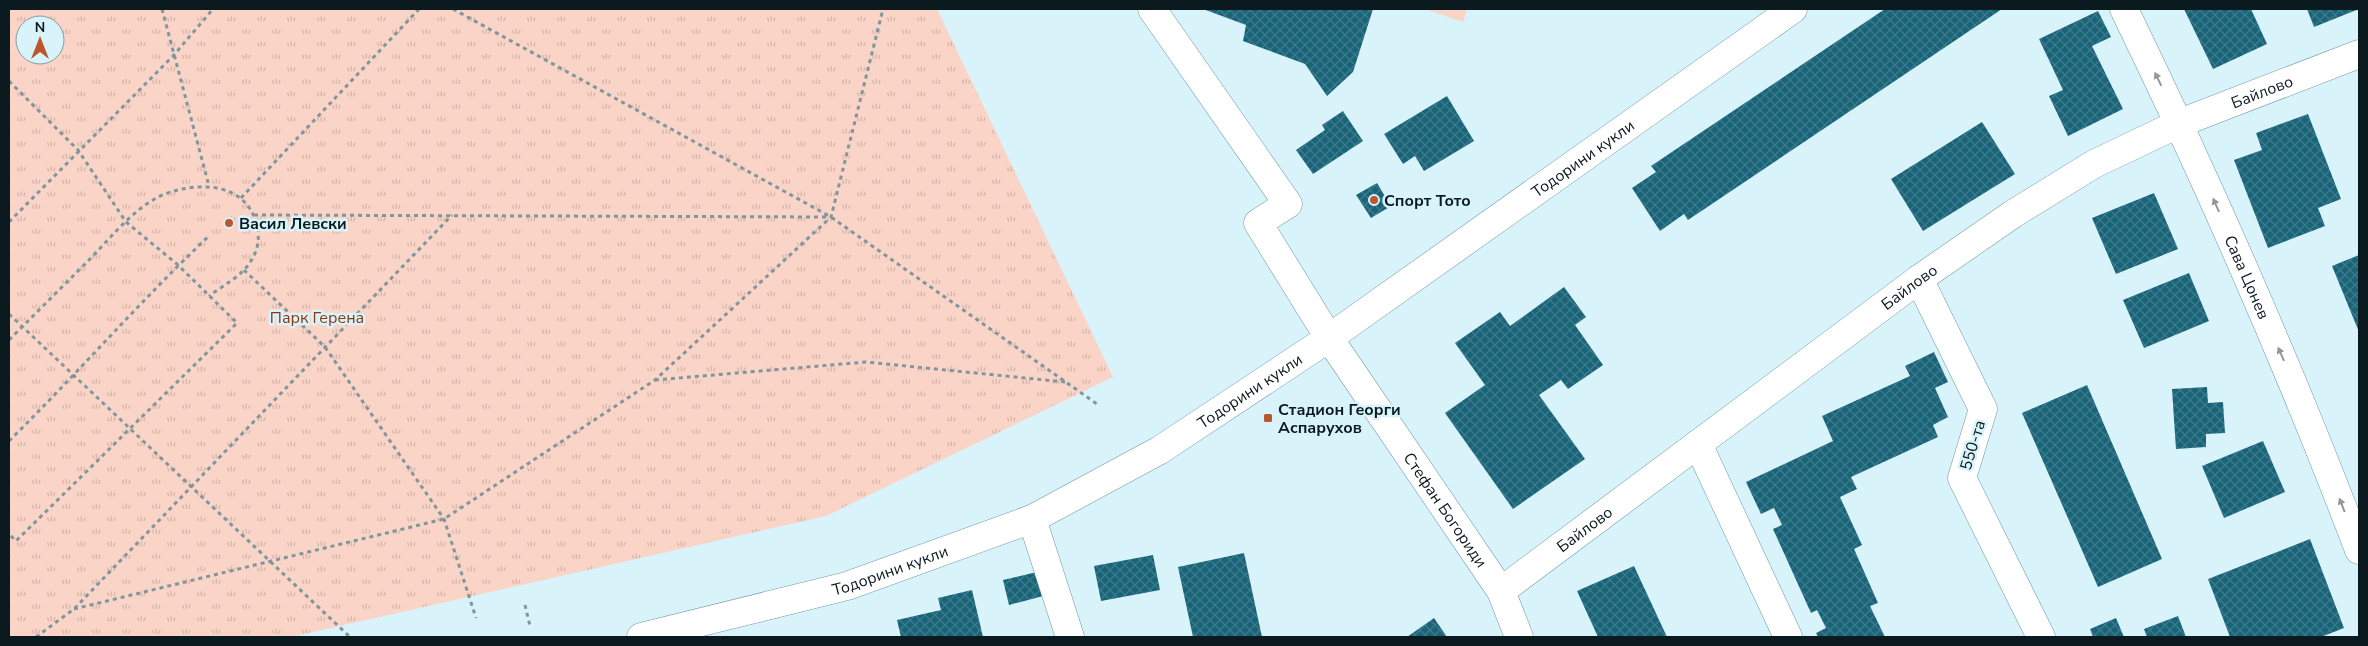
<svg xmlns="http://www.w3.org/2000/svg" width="2368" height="646" font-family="'Nunito Sans',sans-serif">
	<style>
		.grass { fill: url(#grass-tufts); fill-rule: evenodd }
		.pitch { fill: #fad4c6 }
		.building { fill: url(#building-cross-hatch) }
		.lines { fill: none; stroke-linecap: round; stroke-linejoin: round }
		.minor-casing { stroke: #7199a6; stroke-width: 29 }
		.path { stroke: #80969c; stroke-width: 3; stroke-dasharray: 4 4; stroke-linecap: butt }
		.minor { stroke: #fff; stroke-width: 28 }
		.oneway { fill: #91989a }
		.poi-dot { fill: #bd562d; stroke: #d9f3fb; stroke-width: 2 }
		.labels { text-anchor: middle; stroke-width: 5; stroke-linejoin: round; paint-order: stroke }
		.street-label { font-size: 16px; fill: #0a1a1f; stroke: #d9f3fb }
		.poi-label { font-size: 16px; font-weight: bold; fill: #0a1a1f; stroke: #d9f3fb; text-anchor: start }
		.park-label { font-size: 16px; fill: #8d3712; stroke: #d9f3fb }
	</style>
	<defs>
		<pattern id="grass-tufts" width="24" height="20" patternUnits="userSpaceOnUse" patternTransform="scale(1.25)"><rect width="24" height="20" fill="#fad4c6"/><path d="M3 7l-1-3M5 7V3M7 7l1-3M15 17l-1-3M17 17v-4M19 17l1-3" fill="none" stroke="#d5b5aa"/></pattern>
		<pattern id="building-cross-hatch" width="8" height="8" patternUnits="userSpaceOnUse" patternTransform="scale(1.25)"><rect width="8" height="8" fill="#186479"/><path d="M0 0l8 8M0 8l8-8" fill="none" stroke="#407a8a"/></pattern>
	</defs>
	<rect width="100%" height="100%" fill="#d9f3fb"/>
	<!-- grass -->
	<path class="grass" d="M9 9H937L1113 377 826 516 291 637H9ZM25 25H55V55H25Z"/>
	<!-- pitch -->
	<path class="pitch" d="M1425 9H1467L1463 22Z"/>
	<!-- building -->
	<path class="building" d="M1203 9H1373L1353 72 1327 96 1305 64 1243 41 1246 25Z
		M1885 9H2002L1688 220 1684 214 1660 231 1632 188 1656 172 1651 166Z
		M2184 9H2251L2267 44 2213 69Z
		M2307 9H2359L2314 27Z
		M2098 11 2111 37 2092 46 2123 109 2068 136 2049 96 2063 90 2039 39Z
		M1447 96 1474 141 1424 171 1415 156 1403 164 1384 134Z
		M1343 111 1363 141 1313 174 1296 150 1325 130 1322 125Z
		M2308 114 2341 199 2318 208 2325 226 2268 248 2234 160 2262 150 2256 133Z
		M1982 122 2015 174 1923 231 1891 179Z
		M1377 183 1391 206 1371 218 1356 195Z
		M2154 193 2178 249 2116 274 2092 218Z
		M2359 255V332L2332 266Z
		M2189 273 2209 321 2144 348 2123 300Z
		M1564 287 1586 317 1575 325 1603 365 1568 389 1561 380 1539 395 1585 459 1513 509 1445 413 1485 385 1455 343 1500 312 1510 326Z
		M1934 352 1948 382 1935 388 1948 417 1933 425 1938 437 1851 477 1857 489 1840 497 1862 545 1854 549 1878 603 1870 606 1885 637H1818L1816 633 1826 628 1817 610 1811 613 1773 529 1782 525 1774 508 1761 514 1746 482 1833 441 1822 416 1910 376 1905 366Z
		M2087 385 2162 559 2098 587 2022 413Z
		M2207 387 2208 403 2223 402 2225 433 2206 434V447L2176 449 2172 389Z
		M2263 441 2285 492 2224 518 2202 466Z
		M2310 539 2344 628 2321 637H2230L2208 579Z
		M1244 553 1262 637H1193L1178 567Z
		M1153 555 1160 590 1101 601 1094 566Z
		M1634 566 1667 637H1598L1577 591Z
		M1037 572 1043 596 1009 605 1003 580Z
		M972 590 983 637H901L897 620 941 610 938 598Z
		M2178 616 2186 637H2147L2144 629Z
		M1434 618 1447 637H1407Z
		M2116 618 2124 637H2093L2090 629Z"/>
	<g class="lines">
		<defs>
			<g id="minor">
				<path id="s1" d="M1152 9 1288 204 1258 223 1329 338 1501 591 1519 637"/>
				<path id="s2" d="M2124 9C2210 186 2289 366 2359 550"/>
				<path d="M1919 279 1983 409 1962 478 2041 637"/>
				<path d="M1698 444 1788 637"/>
				<path d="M1032 519 1070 637"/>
				<path id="s3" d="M1501 591 1919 279 2013 214 2094 164 2180 123 2359 54"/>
				<path id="s4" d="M641 637 847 586 1032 519 1160 450 1329 338 1793 9"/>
			</g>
		</defs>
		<!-- minor casing -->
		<use href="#minor" class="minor-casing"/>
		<!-- path -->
		<path class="path" d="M162 9 209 186
			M453 9 831 217 1097 404
			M9 81 78 150 126 222 178 265 237 323 16 541 9 534
			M241 198 419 9
			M254 215 828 217
			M9 222 173 56 213 9
			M244 270 325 347 444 519 476 618
			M9 314 350 637
			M9 340C35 314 61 288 87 262 112 237 139 200 174 191 207 182 245 186 256 222 260 234 259 248 252 259 244 275 224 285 209 296
			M655 380 866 362 1065 382
			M9 441C77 374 140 301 210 235
			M525 605 530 626
			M74 609 444 519 655 380 831 217 883 9
			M36 637 74 609 452 215"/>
		<!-- minor -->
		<use href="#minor" class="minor"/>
	</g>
	<!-- one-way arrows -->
	<defs><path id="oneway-solid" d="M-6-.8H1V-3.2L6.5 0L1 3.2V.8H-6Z" transform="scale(1.25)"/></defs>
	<g class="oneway">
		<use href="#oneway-solid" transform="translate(2158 79) rotate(-116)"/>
		<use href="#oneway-solid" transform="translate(2216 205) rotate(-114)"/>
		<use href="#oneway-solid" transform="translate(2281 354) rotate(-114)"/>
		<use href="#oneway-solid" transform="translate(2342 505) rotate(-111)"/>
	</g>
	<!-- markers -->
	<g class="poi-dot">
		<circle cx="1374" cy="200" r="5"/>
		<circle cx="229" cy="223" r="5"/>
		<rect x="1263" y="413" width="10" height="10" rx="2.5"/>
	</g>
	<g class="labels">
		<!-- street labels -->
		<g class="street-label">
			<text dy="6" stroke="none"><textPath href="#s3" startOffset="914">Байлово</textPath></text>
			<text dy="6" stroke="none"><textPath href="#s4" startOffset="1068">Тодорини кукли</textPath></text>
			<text dy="6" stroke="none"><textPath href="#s2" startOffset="295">Сава Цонев</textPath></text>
			<text dy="6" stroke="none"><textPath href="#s3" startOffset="509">Байлово</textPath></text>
			<text dy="6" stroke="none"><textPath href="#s4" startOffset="662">Тодорини кукли</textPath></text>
			<text transform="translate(1972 445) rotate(-73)" y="6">550-та</text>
			<text dy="6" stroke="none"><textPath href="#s1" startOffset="616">Стефан Богориди</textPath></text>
			<text dy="6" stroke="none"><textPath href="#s3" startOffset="104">Байлово</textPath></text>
			<text dy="6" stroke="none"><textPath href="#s4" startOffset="258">Тодорини кукли</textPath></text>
		</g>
		<!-- poi labels -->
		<g class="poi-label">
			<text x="1384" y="206">Спорт Тото</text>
			<text x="239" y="229">Васил Левски</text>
			<text x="1278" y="415">Стадион Георги<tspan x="1278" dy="18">Аспарухов</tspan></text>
		</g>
		<!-- park labels -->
		<g class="park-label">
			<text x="317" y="323">Парк Герена</text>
		</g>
	</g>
	<!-- border -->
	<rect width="2368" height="646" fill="none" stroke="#0a1a1f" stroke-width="20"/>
	<!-- north arrow -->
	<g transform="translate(40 40)"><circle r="24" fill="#d9f3fb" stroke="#869ca3"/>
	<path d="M0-4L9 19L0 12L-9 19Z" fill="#bd562d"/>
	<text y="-8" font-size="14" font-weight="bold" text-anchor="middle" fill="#0a1a1f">N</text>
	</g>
</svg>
